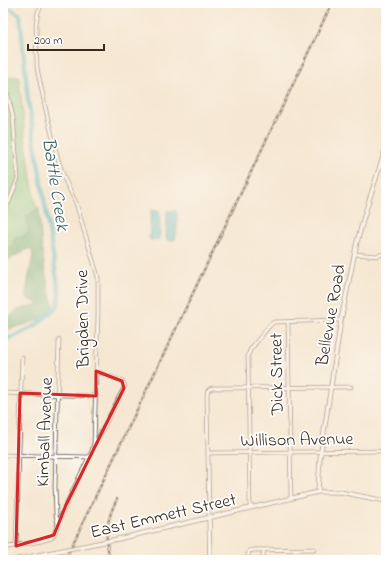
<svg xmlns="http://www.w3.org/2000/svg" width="389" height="563" font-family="'Indie Flower',sans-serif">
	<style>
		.green { fill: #84cb86; stroke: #607a52 }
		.forest { fill: #6baf73; stroke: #536c48 }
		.water { fill: #48b6c2; stroke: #427070 }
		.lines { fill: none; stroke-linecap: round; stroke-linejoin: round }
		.river { stroke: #48b6c2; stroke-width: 4.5 }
		.minor-casing { stroke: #574639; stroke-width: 4.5 }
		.tertiary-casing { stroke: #574639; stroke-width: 5 }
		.minor { stroke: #fff; stroke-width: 3 }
		.tertiary { stroke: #fff; stroke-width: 3.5 }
		.rail-casing { stroke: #3b2a1e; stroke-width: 2.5 }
		.rail { stroke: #fff; stroke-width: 1; stroke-dasharray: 3; stroke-linecap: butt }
		.tertiary-bridge-casing { stroke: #574639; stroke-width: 5; stroke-linecap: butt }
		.tertiary-bridge { stroke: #fff; stroke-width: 3.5 }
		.marked { fill: none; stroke: #d62828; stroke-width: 3; stroke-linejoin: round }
		.labels { text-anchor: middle; stroke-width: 3.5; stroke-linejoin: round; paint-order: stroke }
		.street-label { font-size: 18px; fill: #3b2a1e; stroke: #fff }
		.water-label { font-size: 19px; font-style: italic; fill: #406260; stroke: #fff }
	</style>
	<rect width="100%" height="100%" fill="#fff"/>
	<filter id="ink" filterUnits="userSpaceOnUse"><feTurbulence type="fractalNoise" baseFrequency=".025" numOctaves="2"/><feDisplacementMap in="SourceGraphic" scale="8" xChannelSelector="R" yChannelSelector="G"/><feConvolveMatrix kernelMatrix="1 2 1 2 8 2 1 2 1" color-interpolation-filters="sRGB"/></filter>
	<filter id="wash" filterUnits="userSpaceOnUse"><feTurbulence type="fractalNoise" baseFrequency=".012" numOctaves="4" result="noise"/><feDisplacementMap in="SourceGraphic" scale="16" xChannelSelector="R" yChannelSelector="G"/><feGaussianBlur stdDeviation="0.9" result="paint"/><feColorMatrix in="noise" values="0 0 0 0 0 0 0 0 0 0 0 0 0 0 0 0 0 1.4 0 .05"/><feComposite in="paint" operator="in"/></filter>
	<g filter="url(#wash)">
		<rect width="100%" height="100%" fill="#f5e7d2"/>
		<!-- green -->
		<path class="green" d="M19 76 25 137 41 239 3 262V77Z"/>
		<!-- forest -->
		<path class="forest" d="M39 207C41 240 43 275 54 307 40 322 28 324 9 329L5 321 17 310 39 304 25 297 33 254 30 248 3 263V257C8 253 8 247 13 244L16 237H22L29 233 27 217Z"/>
		<!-- water -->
		<path class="water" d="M151 210 159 211 160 213V236L158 240H150L149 238Z
			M167 211H176L177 213C177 218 178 237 174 240 173 241 169 240 167 240L166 239Z"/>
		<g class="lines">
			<!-- river -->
			<path class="river" d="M3 4 20 15 28 100 59 292 58 306 35 326 9 339 3 328"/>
		</g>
	</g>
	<g filter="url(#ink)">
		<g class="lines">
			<defs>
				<path id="minor" d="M3 81 5 83 13 117 18 178 9 202 3 211
					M355 254 377 256 386 253
					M288 322 291 498
					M3 393 96 396
					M95 444 125 386 122 381 96 371
					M208 453 386 451
					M3 455 89 457
					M250 508 248 356 250 350 270 325 274 322 341 320
					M209 518 207 397C207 392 207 389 213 388L351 387
					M58 524 56 515 55 486 59 339
					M16 546 22 357
					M3 548 41 541 51 538 54 535 63 511 92 451 94 443 98 314V277L76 203 64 178 58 159 47 115 37 68 36 24 38 12 43 3
					M247 560 249 551 254 550 314 549
					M262 560 264 550"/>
				<path id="tertiary" d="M318 492 320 458 341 320 357 242 365 213 386 147
					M209 518 210 560
					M118 539 318 492H340L386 501
					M13 560 48 553"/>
			</defs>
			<!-- minor casing -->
			<use href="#minor" class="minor-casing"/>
			<!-- tertiary casing -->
			<use href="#tertiary" class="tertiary-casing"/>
			<!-- minor -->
			<use href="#minor" class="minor"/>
			<!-- tertiary -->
			<use href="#tertiary" class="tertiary"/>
			<defs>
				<path id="rail" d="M65 560 332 3
					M111 560C103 539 107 518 117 499"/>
			</defs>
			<!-- rail casing -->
			<use href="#rail" class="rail-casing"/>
			<!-- rail -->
			<use href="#rail" class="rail"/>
			<defs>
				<path id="tertiary-bridge" d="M48 553 118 539"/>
			</defs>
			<!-- tertiary-bridge casing -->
			<use href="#tertiary-bridge" class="tertiary-bridge-casing"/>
			<!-- tertiary-bridge -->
			<use href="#tertiary-bridge" class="tertiary-bridge"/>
		</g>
	</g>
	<!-- marked area -->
	<path d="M0 0H389V563H0ZM96 371 122 381 124 388 66 505 54 535 16 546 20 393 96 396Z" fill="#f5e7d2" fill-opacity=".55" fill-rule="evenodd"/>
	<path class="marked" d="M96 371 122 381 124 388 66 505 54 535 16 546 20 393 96 396Z"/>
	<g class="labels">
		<!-- street labels -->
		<g class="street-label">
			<text transform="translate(330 315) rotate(-80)" y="6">Bellevue Road</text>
			<text transform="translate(82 319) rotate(-91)" y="6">Brigden Drive</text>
			<text transform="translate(276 374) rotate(-91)" y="6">Dick Street</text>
			<text transform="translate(44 432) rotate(-88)" y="6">Kimball Avenue</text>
			<text transform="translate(297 439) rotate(-1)" y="6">Willison Avenue</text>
			<text transform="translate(163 515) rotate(-13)" y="6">East Emmett Street</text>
		</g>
		<!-- water labels -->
		<g class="water-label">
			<text transform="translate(57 184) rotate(81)" y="7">Battle Creek</text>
		</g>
	</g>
	<!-- margin -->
	<rect width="389" height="563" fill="none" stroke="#fff" stroke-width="16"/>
	<!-- scale -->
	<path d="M28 44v6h76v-6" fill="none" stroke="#3b2a1e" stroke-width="2"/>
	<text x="34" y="44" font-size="12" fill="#3b2a1e" stroke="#ffffff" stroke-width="3" paint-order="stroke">200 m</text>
</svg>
